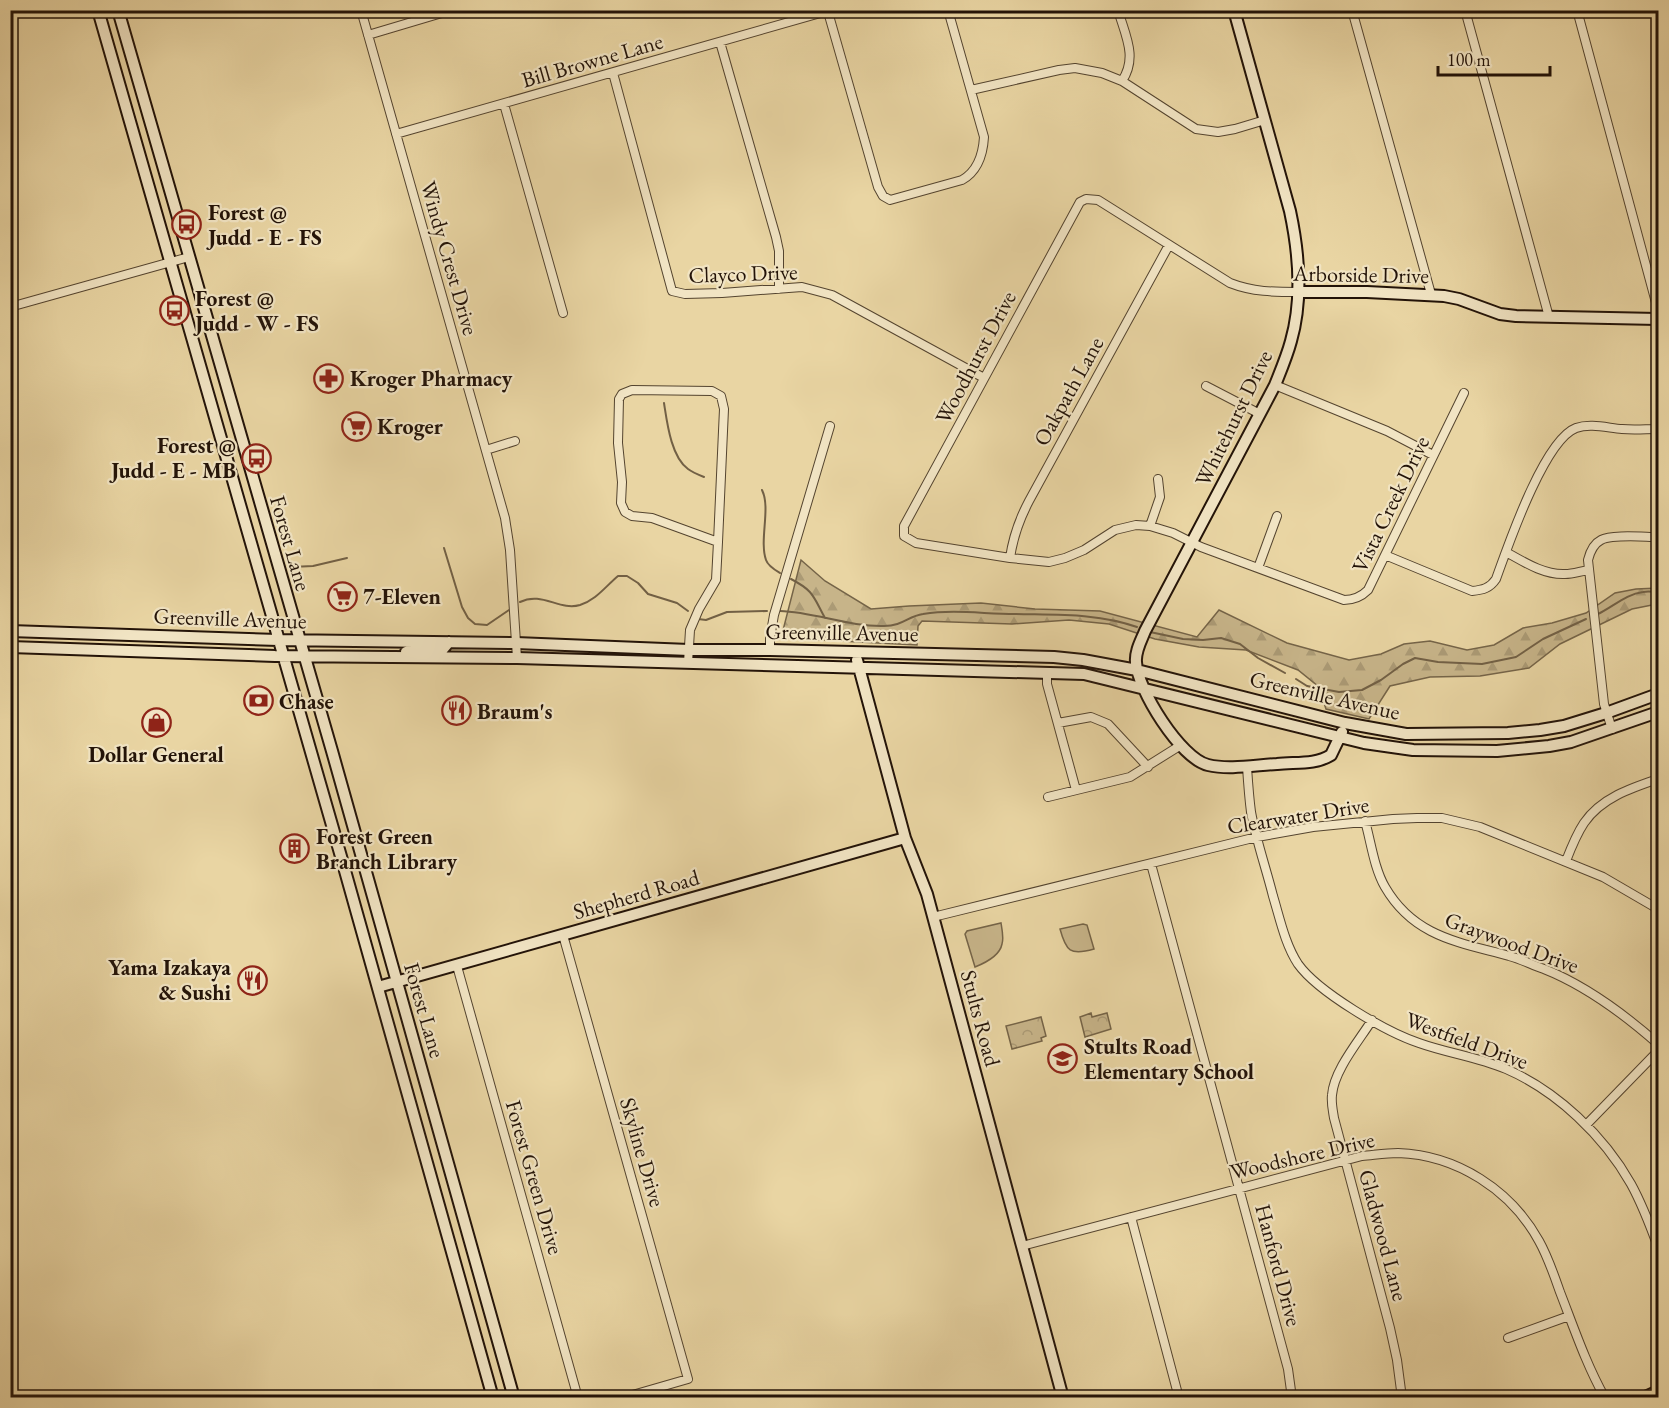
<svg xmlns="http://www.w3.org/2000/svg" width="1669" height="1408" font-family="'EB Garamond',serif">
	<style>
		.forest { fill: url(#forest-firs); stroke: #756448; stroke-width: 1.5 }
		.park { fill: url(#park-crowns); stroke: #756448; stroke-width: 1.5 }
		.garden { fill: #c7b489; stroke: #756448; stroke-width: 1.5 }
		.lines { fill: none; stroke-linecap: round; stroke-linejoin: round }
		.stream { stroke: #726045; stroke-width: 2 }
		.street-casing { stroke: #54442f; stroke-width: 10 }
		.secondary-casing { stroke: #231308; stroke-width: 14 }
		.street { stroke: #f1e4c3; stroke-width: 8 }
		.secondary { stroke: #f1e4c3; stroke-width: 10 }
		.labels { text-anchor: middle; stroke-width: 4.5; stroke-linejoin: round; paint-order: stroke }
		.street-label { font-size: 22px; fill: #231308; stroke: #f1e4c3 }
		.poi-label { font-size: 22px; font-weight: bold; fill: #231308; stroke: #f1e4c3; text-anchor: start }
	</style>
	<defs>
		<pattern id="forest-firs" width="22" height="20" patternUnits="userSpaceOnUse" patternTransform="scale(1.5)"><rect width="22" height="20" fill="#c7b489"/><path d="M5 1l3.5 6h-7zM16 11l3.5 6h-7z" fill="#ab9a75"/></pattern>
		<pattern id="park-crowns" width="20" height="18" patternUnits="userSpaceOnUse" patternTransform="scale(1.5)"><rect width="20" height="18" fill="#c7b489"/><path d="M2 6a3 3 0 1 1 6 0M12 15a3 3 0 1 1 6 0" fill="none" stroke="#ab9a75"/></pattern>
	</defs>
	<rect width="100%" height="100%" fill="#e9d5a3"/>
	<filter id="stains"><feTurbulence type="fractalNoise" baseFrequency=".00333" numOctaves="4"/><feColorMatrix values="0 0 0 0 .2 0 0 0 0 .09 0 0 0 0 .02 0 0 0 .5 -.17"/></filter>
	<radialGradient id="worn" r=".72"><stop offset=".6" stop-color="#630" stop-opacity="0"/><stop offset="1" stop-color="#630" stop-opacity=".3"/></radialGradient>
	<!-- forest -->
	<path class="forest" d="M801 560 825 581 871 609 909 606 981 603 1035 609 1100 611 1197 637 1219 610 1287 643 1349 660 1381 654 1404 644 1430 641 1467 650 1494 645 1523 628 1552 623 1586 613 1615 593 1636 589 1658 588V606L1652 605 1632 609 1560 644 1529 668 1480 676 1430 677 1390 686 1369 719 1326 709 1319 687 1298 670 1246 650 1199 647 1155 639 1109 624 1069 620 1012 624 922 621 918 626 917 645 781 638Z"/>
	<!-- park -->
	<path class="park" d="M1091 1013 1092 1017 1107 1013 1111 1029 1085 1037 1080 1017Z
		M1041 1017 1046 1036 1041 1038 1042 1041 1012 1049 1006 1026Z"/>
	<!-- garden -->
	<path class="garden" d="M1001 923C1002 929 1004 938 1002 944 1000 955 985 963 975 967L965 934 967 931Z
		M1083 924 1087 925 1094 949C1070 956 1066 951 1060 929Z"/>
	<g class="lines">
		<!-- stream -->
		<path class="stream" d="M664 403C667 422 671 457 688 469 692 472 699 475 704 477
			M762 490C771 508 759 540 766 560 768 566 775 570 780 573
			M444 548 462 607 468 618 475 624 487 625 509 610
			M291 567 313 566 347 558
			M791 579C814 591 813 596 825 618
			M520 602C542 591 559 611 580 605 596 600 605 587 618 576H627L638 583 648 594 677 603 688 611
			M780 611C815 612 849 627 884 626 903 626 908 616 923 614 954 609 984 614 1015 614 1056 615 1098 613 1137 627
			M1598 614C1613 607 1626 594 1643 592 1648 591 1654 592 1658 592
			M698 619 706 620 727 612 767 611
			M1150 632 1183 639 1203 640 1221 638 1240 644 1258 658 1285 673
			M1296 679 1307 686 1339 692 1362 690 1381 680 1403 664 1415 658 1438 662 1482 664 1516 657 1543 639 1586 619"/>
		<defs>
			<path id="street" d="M361 10 505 518 510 550 517 658
				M1118 10C1125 35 1138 57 1122 81
				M1352 10 1431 294
				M1465 10 1549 317
				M1577 10 1658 310
				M828 12 878 187 883 196 890 200 962 180C978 171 983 154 984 137L948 10
				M368 35 452 10
				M720 42 776 237 779 251V289
				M613 73 672 291 685 294 722 293 802 287 832 295 984 378
				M971 90 1059 70 1075 68 1102 73 1122 81 1196 129 1218 132 1235 129 1265 120
				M504 104 563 313
				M396 134 831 10
				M1298 292C1274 292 1253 292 1230 283L1098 200 1086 199 1080 202 904 526V536L916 543 1010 558 1049 562 1065 558 1084 550 1115 530 1136 525 1150 526 1173 533 1201 547 1344 600C1354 600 1361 597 1368 590L1464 393
				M10 307 189 257
				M1275 385 1387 431 1433 455
				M1206 386 1260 414
				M632 390 712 391 721 396 724 409 718 542 652 518 632 516 625 512 621 503 622 482 618 443 619 399 622 394Z
				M486 450 515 441
				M1150 526 1160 497 1158 479
				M1506 552C1524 562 1544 575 1565 574 1573 574 1581 571 1589 570
				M1385 555 1472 591C1483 590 1490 588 1496 579 1508 546 1544 440 1576 428 1590 423 1608 428 1622 429 1634 430 1646 429 1658 429
				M1010 558C1013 537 1019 520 1029 501L1169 245
				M1258 568 1277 516
				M770 650V638L774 615 830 426
				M688 663 690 630 699 609 716 580 718 542
				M1047 672V684L1076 790
				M1058 723 1091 717 1108 724 1148 767
				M1612 729 1604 704 1588 560C1590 552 1593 544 1601 540 1612 534 1644 537 1658 537
				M1247 767C1248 782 1249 797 1251 812 1256 840 1266 868 1273 896 1280 919 1285 944 1298 964 1318 992 1386 1032 1419 1043 1447 1053 1477 1057 1506 1069 1557 1091 1604 1136 1631 1184 1642 1204 1650 1225 1658 1247
				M1048 797 1130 777 1181 745
				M1365 821C1371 842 1374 868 1385 887 1414 937 1459 942 1509 956 1521 959 1532 965 1544 969 1587 986 1624 1014 1658 1044
				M1566 861C1571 848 1576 835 1584 823 1601 798 1631 788 1658 779
				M1151 864 1288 1369 1292 1398
				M933 917 1257 837 1313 827 1393 819 1417 818H1442L1480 827 1603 877 1658 909
				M563 935 688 1379 622 1398
				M457 966 578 1398
				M1372 1020C1359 1041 1334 1070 1332 1095 1331 1103 1333 1111 1334 1118L1390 1328 1397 1360 1402 1398
				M1586 1125 1658 1051
				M1131 1217 1179 1398
				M1022 1246 1362 1156C1374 1155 1386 1153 1398 1153 1457 1155 1511 1190 1539 1241 1548 1257 1554 1275 1560 1292 1574 1328 1586 1364 1605 1398
				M1508 1338 1569 1316"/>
			<path id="secondary" d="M98 10 342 860 493 1398
				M118 10 332 751 514 1398
				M1234 10 1290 211C1299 253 1303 299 1291 341 1287 356 1281 370 1275 385L1145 631C1141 641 1135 651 1136 662 1137 689 1181 759 1208 765 1229 770 1256 765 1277 764 1296 762 1315 765 1331 755L1342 732
				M1298 292H1367L1444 296 1459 299 1500 314 1516 316 1658 319
				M10 631 278 640 516 643 689 650H770L1054 657 1083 660 1137 670 1345 723 1406 734 1508 733 1540 730 1564 726 1606 713 1658 694
				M10 647 275 656 517 658 1084 674 1364 743 1413 750 1497 751 1549 746 1571 742 1658 712
				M406 652 418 650 443 649 449 642
				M857 660 905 838 927 894 1063 1398
				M378 987 905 838
				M1643 1398 1658 1391"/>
		</defs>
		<!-- street casing -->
		<use href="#street" class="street-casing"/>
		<!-- secondary casing -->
		<use href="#secondary" class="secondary-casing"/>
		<!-- street -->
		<use href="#street" class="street"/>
		<!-- secondary -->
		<use href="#secondary" class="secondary"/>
	</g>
	<!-- icons -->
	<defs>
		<symbol id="bus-ring" viewBox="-11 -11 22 22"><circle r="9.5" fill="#f1e4c3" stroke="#8f2418" stroke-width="1.5"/><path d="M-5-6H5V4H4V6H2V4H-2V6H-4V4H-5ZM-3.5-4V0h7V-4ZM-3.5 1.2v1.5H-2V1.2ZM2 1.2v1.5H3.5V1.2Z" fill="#8f2418"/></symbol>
		<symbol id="pharmacy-ring" viewBox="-11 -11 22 22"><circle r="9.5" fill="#f1e4c3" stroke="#8f2418" stroke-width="1.5"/><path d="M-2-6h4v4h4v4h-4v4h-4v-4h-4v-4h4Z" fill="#8f2418"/></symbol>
		<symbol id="supermarket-ring" viewBox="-11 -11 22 22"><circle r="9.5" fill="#f1e4c3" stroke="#8f2418" stroke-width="1.5"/><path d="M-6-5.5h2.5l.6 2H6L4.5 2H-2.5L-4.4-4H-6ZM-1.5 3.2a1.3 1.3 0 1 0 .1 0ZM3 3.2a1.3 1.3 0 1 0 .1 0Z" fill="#8f2418"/></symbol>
		<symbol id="bank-ring" viewBox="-11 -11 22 22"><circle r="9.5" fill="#f1e4c3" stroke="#8f2418" stroke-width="1.5"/><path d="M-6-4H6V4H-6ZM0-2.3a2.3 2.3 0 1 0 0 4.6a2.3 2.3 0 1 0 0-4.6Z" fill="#8f2418"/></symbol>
		<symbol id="restaurant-ring" viewBox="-11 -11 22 22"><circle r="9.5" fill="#f1e4c3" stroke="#8f2418" stroke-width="1.5"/><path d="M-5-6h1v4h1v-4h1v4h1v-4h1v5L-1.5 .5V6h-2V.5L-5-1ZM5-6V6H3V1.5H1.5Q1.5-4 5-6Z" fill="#8f2418"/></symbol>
		<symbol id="shop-ring" viewBox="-11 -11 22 22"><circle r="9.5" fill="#f1e4c3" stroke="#8f2418" stroke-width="1.5"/><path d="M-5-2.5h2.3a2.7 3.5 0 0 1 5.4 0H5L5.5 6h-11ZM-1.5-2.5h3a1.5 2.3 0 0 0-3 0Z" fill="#8f2418"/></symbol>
		<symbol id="building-ring" viewBox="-11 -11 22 22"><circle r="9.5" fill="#f1e4c3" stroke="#8f2418" stroke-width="1.5"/><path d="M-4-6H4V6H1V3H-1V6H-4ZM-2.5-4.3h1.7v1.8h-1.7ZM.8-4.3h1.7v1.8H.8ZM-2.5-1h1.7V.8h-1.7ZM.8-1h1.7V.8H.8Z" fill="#8f2418"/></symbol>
		<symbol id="school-ring" viewBox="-11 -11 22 22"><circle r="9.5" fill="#f1e4c3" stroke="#8f2418" stroke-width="1.5"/><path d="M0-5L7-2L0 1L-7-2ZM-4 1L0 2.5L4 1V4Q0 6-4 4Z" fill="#8f2418"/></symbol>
	</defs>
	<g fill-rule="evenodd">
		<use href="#bus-ring" x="170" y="208" width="33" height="33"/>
		<use href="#bus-ring" x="158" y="294" width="33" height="33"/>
		<use href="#pharmacy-ring" x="312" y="362" width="33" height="33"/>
		<use href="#supermarket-ring" x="340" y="410" width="33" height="33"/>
		<use href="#bus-ring" x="240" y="442" width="33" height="33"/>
		<use href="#supermarket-ring" x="326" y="580" width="33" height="33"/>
		<use href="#bank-ring" x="242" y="684" width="33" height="33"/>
		<use href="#restaurant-ring" x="440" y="694" width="33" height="33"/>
		<use href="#shop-ring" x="140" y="706" width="33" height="33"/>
		<use href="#building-ring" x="278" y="832" width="33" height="33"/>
		<use href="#restaurant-ring" x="236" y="964" width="33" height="33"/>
		<use href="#school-ring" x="1046" y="1042" width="33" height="33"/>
	</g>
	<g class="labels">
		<!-- street labels -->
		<g class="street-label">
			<text transform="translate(592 60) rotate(-16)" y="8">Bill Browne Lane</text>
			<text transform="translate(450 258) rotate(74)" y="8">Windy Crest Drive</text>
			<text transform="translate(743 273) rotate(-2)" y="8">Clayco Drive</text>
			<text transform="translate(1361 274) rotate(1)" y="8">Arborside Drive</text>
			<text transform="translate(975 357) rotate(-62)" y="8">Woodhurst Drive</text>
			<text transform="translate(1068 391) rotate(-61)" y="8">Oakpath Lane</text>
			<text transform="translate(1233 418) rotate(-64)" y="8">Whitehurst Drive</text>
			<text transform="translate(1390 504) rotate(-64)" y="8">Vista Creek Drive</text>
			<text transform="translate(291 543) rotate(74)" y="8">Forest Lane</text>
			<text transform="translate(230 618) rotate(2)" y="8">Greenville Avenue</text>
			<text transform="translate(842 632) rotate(1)" y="8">Greenville Avenue</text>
			<text transform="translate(1325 695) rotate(13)" y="8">Greenville Avenue</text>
			<text transform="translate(1298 815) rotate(-9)" y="8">Clearwater Drive</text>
			<text transform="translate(636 894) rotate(-16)" y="8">Shepherd Road</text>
			<text transform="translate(1512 942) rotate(20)" y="8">Graywood Drive</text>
			<text transform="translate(425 1010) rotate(74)" y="8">Forest Lane</text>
			<text transform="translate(981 1018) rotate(75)" y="8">Stults Road</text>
			<text transform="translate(1467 1040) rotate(20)" y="8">Westfield Drive</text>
			<text transform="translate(643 1152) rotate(74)" y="8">Skyline Drive</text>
			<text transform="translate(1302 1155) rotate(-13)" y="8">Woodshore Drive</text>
			<text transform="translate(535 1177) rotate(74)" y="8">Forest Green Drive</text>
			<text transform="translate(1384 1235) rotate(75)" y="8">Gladwood Lane</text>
			<text transform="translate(1279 1265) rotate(75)" y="8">Hanford Drive</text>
		</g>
		<!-- poi labels -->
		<g class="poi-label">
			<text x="208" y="220">Forest @<tspan x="208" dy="25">Judd - E - FS</tspan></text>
			<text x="195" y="306">Forest @<tspan x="195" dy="25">Judd - W - FS</tspan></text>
			<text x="350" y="386">Kroger Pharmacy</text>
			<text x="377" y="434">Kroger</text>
			<text x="236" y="453" text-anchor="end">Forest @<tspan x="236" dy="25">Judd - E - MB</tspan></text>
			<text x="363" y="604">7-Eleven</text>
			<text x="279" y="709">Chase</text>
			<text x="477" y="719">Braum's</text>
			<text x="156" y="762" text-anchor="middle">Dollar General</text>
			<text x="316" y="844">Forest Green<tspan x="316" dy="25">Branch Library</tspan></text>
			<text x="231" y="975" text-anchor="end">Yama Izakaya<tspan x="231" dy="25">&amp; Sushi</tspan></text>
			<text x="1084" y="1054">Stults Road<tspan x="1084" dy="25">Elementary School</tspan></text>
		</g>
	</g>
	<!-- margin -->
	<rect width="1669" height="1408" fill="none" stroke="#e9d5a3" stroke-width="36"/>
	<rect x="12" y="12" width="1645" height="1384" fill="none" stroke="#231308" stroke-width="3"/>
	<rect x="18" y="18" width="1633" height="1372" fill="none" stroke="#231308" stroke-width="1.5"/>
	<!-- scale -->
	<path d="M1438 66v9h112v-9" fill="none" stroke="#231308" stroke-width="3"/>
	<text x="1447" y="66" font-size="18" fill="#231308" stroke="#f1e4c3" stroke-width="4.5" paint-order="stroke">100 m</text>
	<rect width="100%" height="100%" filter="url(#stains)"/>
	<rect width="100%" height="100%" fill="url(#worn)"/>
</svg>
